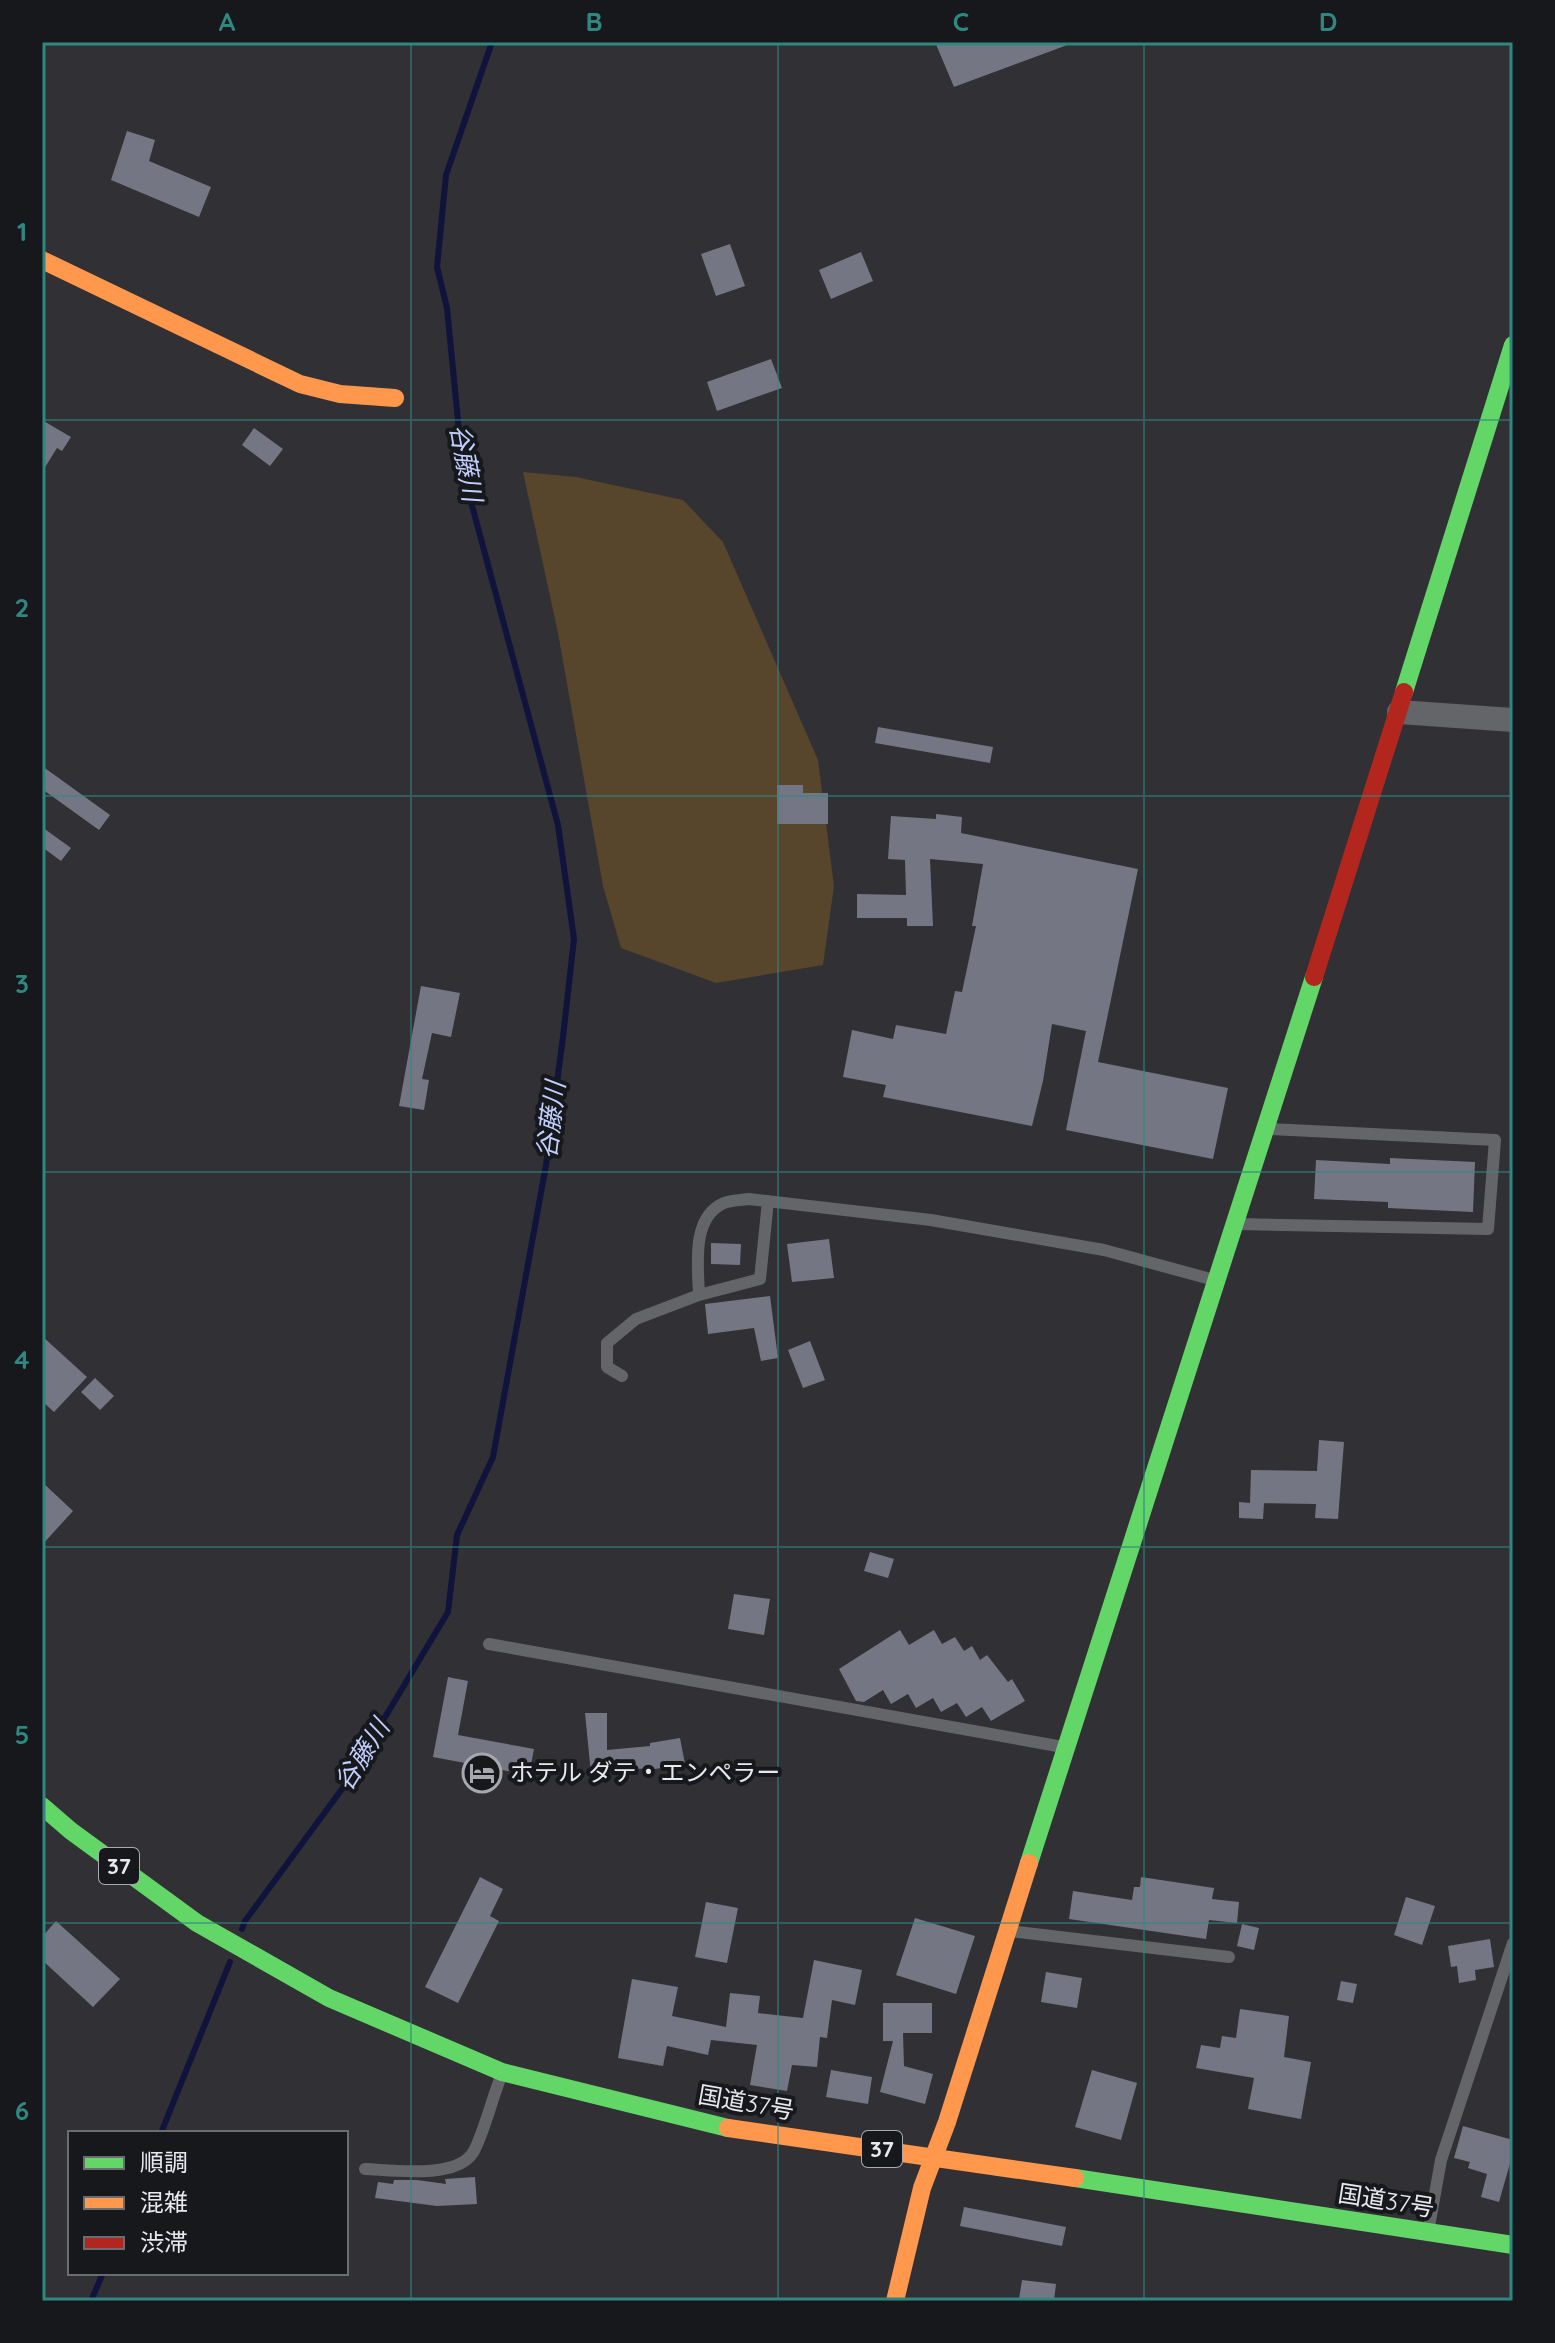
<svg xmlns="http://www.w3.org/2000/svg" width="1555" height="2343" font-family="Quicksand,'Noto Sans JP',sans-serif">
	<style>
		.green { fill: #57462b }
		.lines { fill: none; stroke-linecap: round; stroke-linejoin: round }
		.stream { stroke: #10133b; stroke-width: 6 }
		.building { fill: #747683 }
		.lane { stroke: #646568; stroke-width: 12 }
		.street { stroke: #646568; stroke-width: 24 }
		.fast { stroke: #63d668; stroke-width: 18 }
		.slow { stroke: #ff974d; stroke-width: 18 }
		.jam { stroke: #b3261e; stroke-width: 18 }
		.grid { fill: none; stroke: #2f8781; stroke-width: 2; stroke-opacity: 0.55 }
		.labels { text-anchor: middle; stroke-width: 8; stroke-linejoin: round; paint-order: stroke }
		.shield { fill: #17181c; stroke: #a9aab0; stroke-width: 2 }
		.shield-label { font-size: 22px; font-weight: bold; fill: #e7e9ef }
		.poi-label { font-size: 24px; fill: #e7e9ef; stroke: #17181c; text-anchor: start }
		.street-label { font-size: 24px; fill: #e7e9ef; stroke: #17181c }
		.water-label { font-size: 26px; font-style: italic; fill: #c2cffe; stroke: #17181c }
		.neatline { fill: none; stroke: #2f8781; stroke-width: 3 }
		.grid-label { font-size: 26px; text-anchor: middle; font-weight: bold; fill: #2f8781 }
	</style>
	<rect width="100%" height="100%" fill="#303035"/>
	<!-- green -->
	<path class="green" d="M523 472 576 477 683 500 723 542 818 760 834 886 823 965 716 983 621 948 603 886 558 633Z"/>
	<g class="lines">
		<!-- stream -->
		<path class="stream" d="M242 1929 245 1921 342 1789 448 1612 457 1535 493 1457 546 1165 563 1037 574 939 558 825 463 472 447 308 437 267 446 175 492 42
			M161 2133 230 1962
			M91 2301 103 2273"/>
	</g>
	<!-- building -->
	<path class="building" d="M935 42H1070V44L954 87Z
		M127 131 155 140 149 161 211 187 199 217 111 180Z
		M730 244 745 286 716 296 701 254Z
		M861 252 873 281 831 299 819 270Z
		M771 359 782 388 717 411 707 382Z
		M42 420 71 437 62 451 57 448 42 472Z
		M254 428 283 449 270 466 242 445Z
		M878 727 993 747 990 763 875 743Z
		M42 766 110 815 99 830 42 789Z
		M777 785H803V793H828V824H777Z
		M936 814 962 817 961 833 1138 869 1098 1062 1228 1088 1213 1159 1066 1130 1086 1031 1052 1024 1043 1081 1032 1126 883 1097 886 1085 843 1077 852 1030 893 1039 896 1025 946 1034 955 991 962 992 976 926H972L983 864 930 859 933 926H907V918H857V894L906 895 905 860 888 859 891 816 936 819Z
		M42 827 71 848 61 861 42 847Z
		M421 986 460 993 451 1037 432 1033 422 1079 429 1080 424 1110 399 1106Z
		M1390 1158 1475 1162 1473 1212 1388 1208V1202L1314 1199 1316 1160 1390 1164Z
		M829 1239 834 1278 792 1282 787 1244Z
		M711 1243 741 1244 740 1265 711 1264Z
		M770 1296 778 1358 761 1361 754 1328 708 1334 705 1304Z
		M42 1336 87 1377 54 1412 42 1401Z
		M810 1341 825 1380 803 1388 788 1350Z
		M95 1378 114 1396 100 1410 81 1392Z
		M1319 1440 1344 1442 1338 1519 1315 1518 1316 1504 1254 1503H1264L1263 1519 1239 1518V1502L1250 1503 1251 1470 1317 1471Z
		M42 1482 73 1511 42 1545Z
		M870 1552 894 1559 888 1578 864 1571Z
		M734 1594 770 1599 764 1635 728 1629Z
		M900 1630 909 1645 934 1630 942 1644 955 1637 964 1651 972 1646 980 1660 987 1655 1008 1682 1012 1679 1025 1701 991 1721 982 1707 966 1717 957 1703 941 1712 933 1698 916 1708 908 1694 891 1704 883 1690 864 1702 856 1701 839 1669Z
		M448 1677 468 1681 458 1735 534 1749 529 1775 433 1757Z
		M585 1713H607V1750L650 1746V1743L680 1738 685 1764 649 1770 648 1768 591 1774Z
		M480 1877 503 1889 490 1916 499 1921 458 2003 425 1987Z
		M1141 1877 1214 1888 1212 1899 1239 1902 1237 1923 1209 1920 1206 1939 1069 1919 1073 1891 1132 1900 1134 1887H1140Z
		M1406 1897 1435 1906 1422 1945 1394 1935Z
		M706 1902 738 1908 727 1963 695 1957Z
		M915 1918 975 1936 956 1994 896 1975Z
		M56 1921 120 1979 93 2007 42 1960V1937Z
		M1242 1924 1259 1928 1254 1950 1237 1946Z
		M1490 1939 1494 1967 1475 1970 1476 1980 1459 1983 1457 1966 1451 1967 1448 1946Z
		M814 1960 862 1970 855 2005 832 2000 827 2038 820 2037 817 2067 792 2065 787 2091 750 2085 757 2045 711 2040 708 2055 667 2046 663 2066 618 2058 632 1979 678 1987 672 2016 726 2027 730 1993 760 1996 758 2013 803 2018Z
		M1046 1972 1082 1978 1077 2008 1041 2002Z
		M1341 1981 1357 1984 1353 2003 1337 2000Z
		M883 2003H932V2033H903L904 2066 933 2074 925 2104 880 2092 893 2041H883Z
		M1240 2009 1289 2016 1284 2057 1311 2062 1301 2119 1248 2109 1254 2078 1196 2068 1201 2045 1220 2048 1222 2036 1236 2038Z
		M831 2070 872 2077 868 2104 826 2097Z
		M1092 2070 1137 2083 1121 2140 1075 2127Z
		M1463 2126 1513 2140V2153L1499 2202 1481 2197 1487 2174 1468 2168 1470 2162 1454 2158Z
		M475 2177 477 2204 437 2206 375 2198 378 2182 393 2184 394 2180H417L446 2184 445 2179Z
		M964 2207 1066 2227 1062 2246 960 2226Z
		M1022 2280 1056 2284 1054 2301 1019 2299Z"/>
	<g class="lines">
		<!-- lane -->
		<path class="lane" d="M1238 1224 1488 1229 1495 1140 1269 1129
			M699 1295 760 1279 768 1201
			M622 1376 607 1367V1343L636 1319 699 1295C698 1266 691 1217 724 1203 732 1200 742 1200 749 1199L931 1220 1104 1250 1214 1280
			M489 1644 1063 1747
			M1010 1931 1229 1957
			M365 2169C392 2170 454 2179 472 2154 481 2142 493 2096 500 2079
			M1429 2227 1441 2160 1513 1943"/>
		<!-- street -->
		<path class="street" d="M1399 712 1513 720"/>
		<!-- fast -->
		<path class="fast" d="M1404 692 1513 345
			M42 1806 71 1831 197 1923 329 1998 502 2072 728 2128
			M1029 1863 1314 977
			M1075 2178 1513 2245"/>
		<!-- slow -->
		<path class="slow" d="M42 260 300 384 340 394 395 398
			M728 2128 1075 2178
			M895 2301 922 2188 947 2122 1029 1863"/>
		<!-- jam -->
		<path class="jam" d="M1314 977 1404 692"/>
	</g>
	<!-- grid -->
	<path class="grid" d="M411 42V2301M778 42V2301M1144 42V2301M42 420H1513M42 796H1513M42 1172H1513M42 1547H1513M42 1923H1513"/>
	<!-- icons -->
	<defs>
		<symbol id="hotel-ring" viewBox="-11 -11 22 22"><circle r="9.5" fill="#17181c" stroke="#a7a8ae" stroke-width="1.5"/><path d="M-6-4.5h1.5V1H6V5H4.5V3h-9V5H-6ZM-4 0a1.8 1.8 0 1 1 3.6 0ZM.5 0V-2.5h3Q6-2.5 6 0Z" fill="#a7a8ae"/></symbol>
	</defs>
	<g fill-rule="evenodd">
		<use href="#hotel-ring" x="460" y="1751" width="44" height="44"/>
	</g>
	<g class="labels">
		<!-- shield labels -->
		<g class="shield">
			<rect x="99" y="1848" width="40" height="36" rx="6"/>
			<rect x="862" y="2131" width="40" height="36" rx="6"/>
		</g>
		<g class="shield-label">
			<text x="119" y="1874">37</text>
			<text x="882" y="2157">37</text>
		</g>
		<!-- poi labels -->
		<g class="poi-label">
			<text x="510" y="1781">ホテル ダテ・エンペラー</text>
		</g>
		<!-- street labels -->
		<g class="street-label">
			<text transform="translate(746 2103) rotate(10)" y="8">国道37号</text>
			<text transform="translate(1386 2201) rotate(9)" y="8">国道37号</text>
		</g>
		<!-- water labels -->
		<g class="water-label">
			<text transform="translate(466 463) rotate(80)" y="9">谷藤川</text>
			<text transform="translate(551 1120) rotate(-83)" y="9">谷藤川</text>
			<text transform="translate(362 1755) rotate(-58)" y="9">谷藤川</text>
		</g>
	</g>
	<!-- border -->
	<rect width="1555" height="2343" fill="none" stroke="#17181c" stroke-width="88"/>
	<!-- legend -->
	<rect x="68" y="2131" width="280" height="144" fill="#17181c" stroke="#6a6c70" stroke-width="2"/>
	<rect x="84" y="2157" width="40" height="12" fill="#63d668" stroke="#6a6c70" stroke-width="2"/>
	<text x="140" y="2171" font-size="24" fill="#e7e9ef">順調</text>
	<rect x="84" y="2197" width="40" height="12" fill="#ff974d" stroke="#6a6c70" stroke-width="2"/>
	<text x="140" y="2211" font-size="24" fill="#e7e9ef">混雑</text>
	<rect x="84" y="2237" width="40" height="12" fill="#b3261e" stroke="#6a6c70" stroke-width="2"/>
	<text x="140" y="2251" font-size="24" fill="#e7e9ef">渋滞</text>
	<rect x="44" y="44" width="1467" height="2255" class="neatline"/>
	<g class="grid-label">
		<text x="227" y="31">A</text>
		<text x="594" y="31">B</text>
		<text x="961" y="31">C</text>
		<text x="1328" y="31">D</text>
		<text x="22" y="241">1</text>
		<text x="22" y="617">2</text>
		<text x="22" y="993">3</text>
		<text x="22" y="1369">4</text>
		<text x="22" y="1744">5</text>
		<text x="22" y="2120">6</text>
	</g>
</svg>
